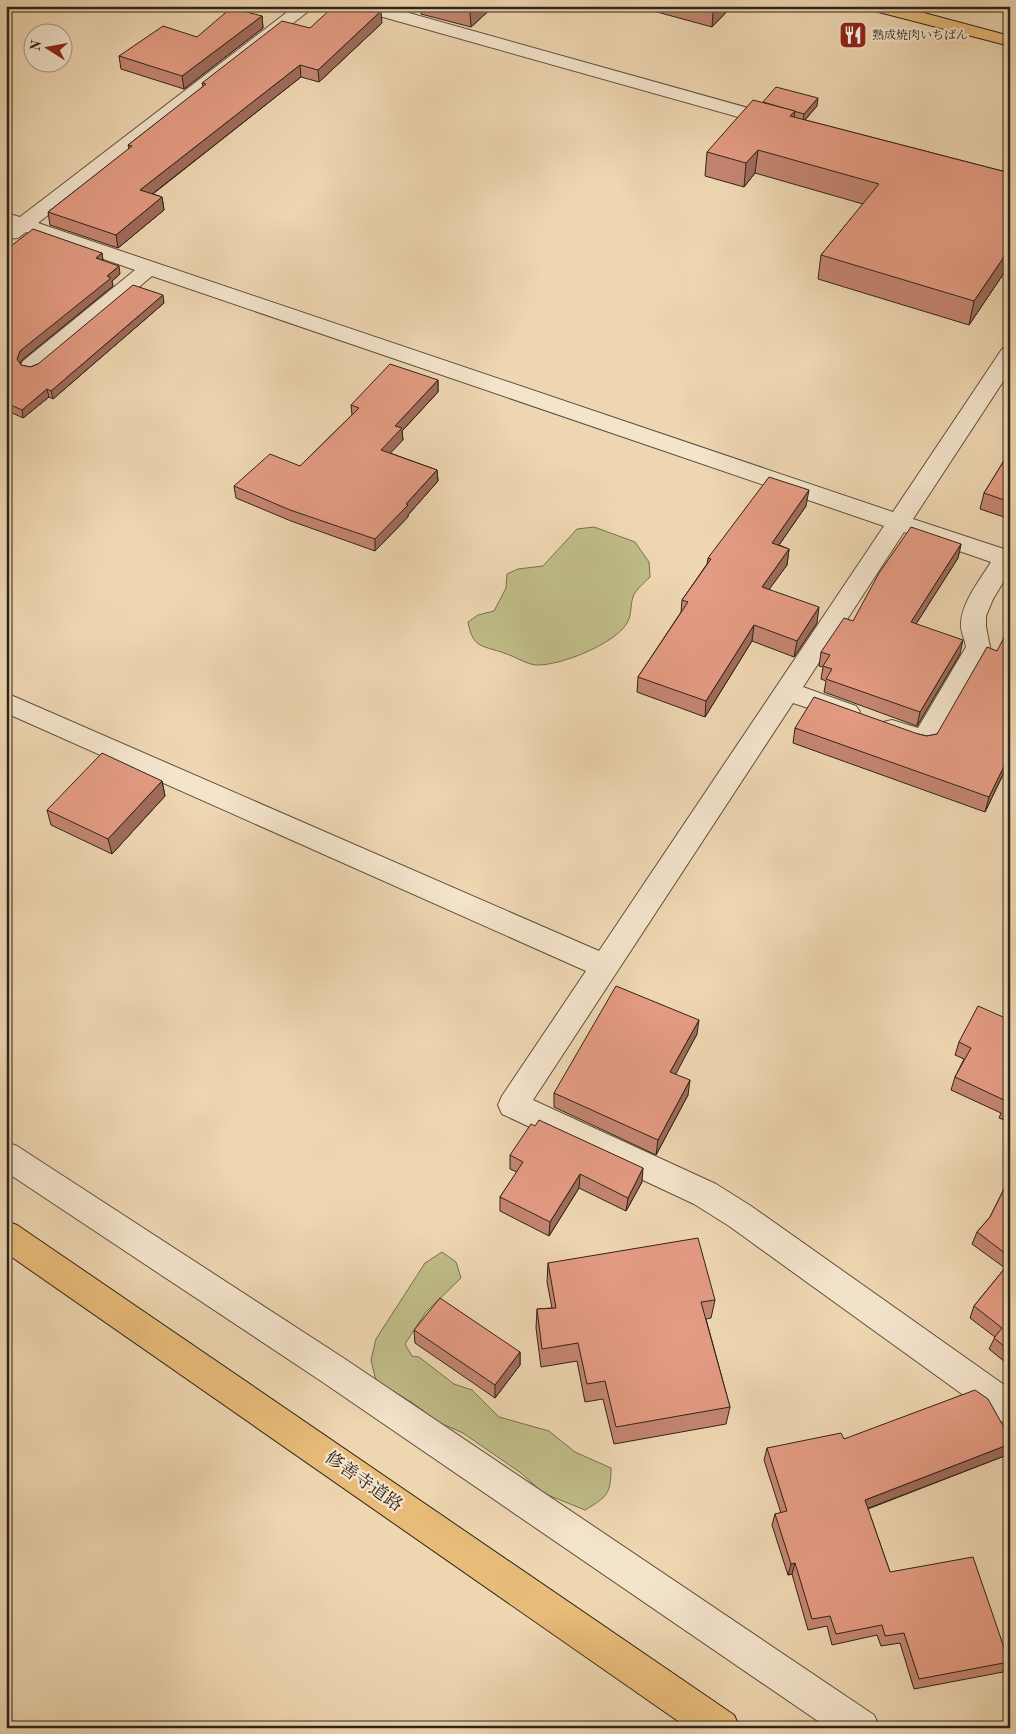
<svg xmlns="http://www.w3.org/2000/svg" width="1016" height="1734" viewBox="0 0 1016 1734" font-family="'Old Standard TT','Noto Serif JP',serif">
<rect width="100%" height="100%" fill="#eed6b1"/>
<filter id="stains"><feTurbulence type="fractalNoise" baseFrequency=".004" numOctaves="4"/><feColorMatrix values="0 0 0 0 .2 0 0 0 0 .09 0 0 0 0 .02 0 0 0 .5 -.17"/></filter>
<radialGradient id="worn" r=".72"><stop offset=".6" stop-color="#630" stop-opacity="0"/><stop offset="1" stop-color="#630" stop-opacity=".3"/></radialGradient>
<!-- green -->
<g fill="#bfbc87" stroke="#767050">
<path d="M594 527 635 542 649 562 650 577C645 582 635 590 633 597 630 606 632 615 627 623 615 644 560 666 536 665 526 664 514 656 504 653 482 645 473 649 468 622L478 615 494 611 506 588 507 574 518 569 543 566 577 529Z"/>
<path d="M442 1252 456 1262 461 1278 426 1312 405 1344 412 1356 419 1357 454 1384 472 1390 499 1417 549 1431 575 1452 611 1468C611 1494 607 1497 585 1510L543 1493 521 1473 463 1433 438 1422 413 1403 376 1381 371 1360 376 1339 425 1263Z"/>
</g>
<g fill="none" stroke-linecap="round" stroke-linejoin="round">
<defs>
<g id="minor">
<path d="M295 6H315L38 223 893 512 1002 349 1010 348V371L913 519 1010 551V571L993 599 986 616V627L990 647 933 747C917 752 899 741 883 736L879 729 883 722 892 720 918 728 966 647C965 639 960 631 961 623 962 602 980 580 991 562L904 532 803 687 856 706 860 712 856 718 847 721 793 703 533 1100 716 1184 751 1206 1010 1389V1425L998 1420 729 1226 694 1204 502 1114 498 1105 502 1096 586 971 6 713V693L599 951 884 526 152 276 39 371 31 373 23 371 20 366 23 361 135 270 26 232 18 238 6 239V228L8 226H6V213L20 217Z"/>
<path d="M355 6H384L784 118 786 122 784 126 777 128 770 126 358 10Z"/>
<path d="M6 1142 17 1146 345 1359 874 1715 880 1728H828L321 1381 6 1172Z"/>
</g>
<g id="highway">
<path d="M868 6H898L1010 36V46L871 10Z"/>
<path d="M6 1221 17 1225 734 1715 740 1728H688L6 1253Z"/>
</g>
</defs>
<!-- minor casing -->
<use href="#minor" stroke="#5e503f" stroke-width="2"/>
<!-- highway casing -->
<use href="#highway" stroke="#2e2419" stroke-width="2"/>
<!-- minor -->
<use href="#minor" fill="#f4e4cc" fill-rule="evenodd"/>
<!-- highway -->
<use href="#highway" fill="#e7bb78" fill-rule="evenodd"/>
</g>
<!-- wall -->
<g fill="#c48571" stroke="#2e2419">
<path d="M421 6H494L471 27 421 14Z"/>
<path d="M635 6H732L712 27Z"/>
<path d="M262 16 263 28 184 89 121 69 119 56 197 37Z"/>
<path d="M382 23 319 82 301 77 153 194 162 197 164 210 118 248 50 225 48 212 129 149 128 145 203 87 202 83 310 28Z"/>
<path d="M763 102 817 106 805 120 1010 173V264L969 325 818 279 821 255 863 204 755 173 744 187 705 176 707 152Z"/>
<path d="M6 250 102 253 103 261 120 274 112 281 113 286 22 360 20 364 21 365 30 367 38 364 164 303 53 399 49 397 23 418 6 410Z"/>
<path d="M438 380V392L402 431 403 440 390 453 437 470 438 481 408 515V517L375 551 291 521 236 498 234 486 300 466 352 415 351 405Z"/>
<path d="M1010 451V519L980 509 984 493Z"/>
<path d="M806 506 779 545 789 549 787 565 769 589 817 623 794 657 752 641 705 717 637 692 638 677 681 612 682 600 707 564 708 558Z"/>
<path d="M961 544 958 558 916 624 960 654 917 726 824 692 826 681 821 679 823 667 819 666 821 652 853 621Z"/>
<path d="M997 651 1010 760 985 812 793 743 795 728 918 734 927 736 937 734Z"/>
<path d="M162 781 165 796 112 854 51 825 47 810Z"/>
<path d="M1010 1020V1122L999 1118 1001 1113 951 1090 955 1077 964 1059 955 1055 959 1042Z"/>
<path d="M697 1034 675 1074 688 1095 656 1155 554 1107V1093Z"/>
<path d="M510 1155 642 1182 626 1211 579 1188 549 1236 500 1211V1197L517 1172 510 1169Z"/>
<path d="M1010 1177V1366L989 1349 995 1337 970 1318 974 1306 1005 1268 972 1244 977 1232 990 1217Z"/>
<path d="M548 1263 715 1300 711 1318 706 1319 730 1407 726 1424 614 1444 603 1399 585 1402 577 1361 541 1367 536 1328 537 1309 552 1308 547 1282Z"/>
<path d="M414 1330 520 1352V1365L495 1398 415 1343Z"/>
<path d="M1010 1438V1449L1007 1455 868 1509 890 1572 1009 1662 1003 1672 914 1689 900 1643 881 1646 877 1635 832 1645 827 1626 808 1630 792 1574 788 1575 772 1525 775 1514 781 1513 764 1460 767 1448 844 1439Z"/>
<path d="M1010 1636V1654L1005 1643Z"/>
</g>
<!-- shaded-wall -->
<g fill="#a06c5c" stroke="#2e2419">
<path d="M477 6H494L471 27 470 12Z"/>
<path d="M719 6H732L712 27 713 12Z"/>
<path d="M381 11 382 23 319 82 318 70Z"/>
<path d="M262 16 263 28 184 89 182 76Z"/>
<path d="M300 65 301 77 142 202 140 190Z"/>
<path d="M818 98 817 106 803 122 804 114Z"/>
<path d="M795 111 792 134 790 116Z"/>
<path d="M758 150 755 173 744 187 746 163Z"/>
<path d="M162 197 164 210 118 248 116 235Z"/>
<path d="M1010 248V264L969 325 974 301Z"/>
<path d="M102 253 103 261 96 258Z"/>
<path d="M119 266 120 274 112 281 113 286 22 360 18 367 17 359 20 351Z"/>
<path d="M163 295 164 303 53 399 51 391Z"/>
<path d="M438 380V392L402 431 403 440 382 462 381 450 395 426Z"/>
<path d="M47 389 49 397 23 418 22 410Z"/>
<path d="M437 470 438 481 408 515V517L375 551V539Z"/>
<path d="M809 490 806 506 770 558 772 543Z"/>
<path d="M961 544 958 558 909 635 911 622Z"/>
<path d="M789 549 787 565 760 602 762 587Z"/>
<path d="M819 607 817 623 794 657 797 641Z"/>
<path d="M754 625 752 641 705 717 706 701Z"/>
<path d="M963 640 960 654 917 726 920 712Z"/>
<path d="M1010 754V760L985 812 989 797Z"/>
<path d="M162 781 165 796 112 854 108 839Z"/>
<path d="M699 1020 697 1034 669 1087 670 1072Z"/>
<path d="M690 1080 688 1095 656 1155 658 1140Z"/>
<path d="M643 1168 642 1182 626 1211 628 1198Z"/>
<path d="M580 1174 579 1188 549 1236 550 1222Z"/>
<path d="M520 1352V1365L495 1398V1385Z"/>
<path d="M1010 1444V1449L1007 1455 861 1511 865 1500Z"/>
<path d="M795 1563 792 1574 788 1575 791 1564Z"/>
</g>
<!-- building -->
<g fill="#e49b83" stroke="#2e2419">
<path d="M334 6H362L381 11 318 70 300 65 140 190 162 197 116 235 48 212 132 146 128 145 206 84 202 83 282 21 310 28Z"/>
<path d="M448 6H477L470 12Z"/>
<path d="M690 6H719L713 12Z"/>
<path d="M231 8 262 16 182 76 119 56 163 26 197 37Z"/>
<path d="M776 87 818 98 804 114 763 102Z"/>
<path d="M753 100 795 111 790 116 1010 173V248L974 301 821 255 879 184 758 150 746 163 707 152Z"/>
<path d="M33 229 102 253 96 258 119 266 107 276 111 278 20 351 17 359 21 365 30 367 38 364 133 285 163 295 51 391 47 389 22 410 6 403V250Z"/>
<path d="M390 364 438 380 395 426 402 428 381 450 437 470 406 504 408 505 375 539 290 510 234 486 270 454 300 466 359 408 351 405Z"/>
<path d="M1010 451V502L984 493Z"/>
<path d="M769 477 809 490 772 543 789 549 762 587 819 607 797 641 754 625 706 701 638 677 688 602 682 600 711 559 708 558Z"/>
<path d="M911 527 961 544 911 622 963 640 920 712 826 679 832 669 823 666 830 655 821 652 844 618 853 621 879 573Z"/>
<path d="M1010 626V754L989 797 795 728 814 697 918 734 927 736 937 734 987 647 997 651Z"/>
<path d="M102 753 162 781 108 839 47 810Z"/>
<path d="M616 986 699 1020 670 1072 690 1080 658 1140 554 1093Z"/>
<path d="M978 1006 1010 1020V1108L1004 1105 1006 1101 955 1077 971 1048 959 1042Z"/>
<path d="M539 1120 643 1168 628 1198 580 1174 550 1222 500 1197 523 1162 510 1155 531 1124 535 1126Z"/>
<path d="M1010 1177V1257L977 1232 990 1217Z"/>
<path d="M698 1238 715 1300 701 1302 730 1407 616 1427 605 1381 587 1384 578 1343 542 1349 537 1309 556 1308 548 1263Z"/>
<path d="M1010 1262V1351L994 1338 1002 1328 974 1306Z"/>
<path d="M440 1298 520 1352 495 1385 414 1330Z"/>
<path d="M975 1390 988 1399 1010 1438V1444L865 1500 890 1572 973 1557 1009 1662 919 1679 904 1633 885 1636 882 1625 836 1634 830 1616 812 1619 795 1563 791 1564 775 1514 787 1511 767 1448 841 1433 844 1439Z"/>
</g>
<!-- icons -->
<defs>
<symbol id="restaurant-square" viewBox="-11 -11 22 22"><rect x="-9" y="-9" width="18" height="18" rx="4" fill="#8f2418" stroke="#f4e4cc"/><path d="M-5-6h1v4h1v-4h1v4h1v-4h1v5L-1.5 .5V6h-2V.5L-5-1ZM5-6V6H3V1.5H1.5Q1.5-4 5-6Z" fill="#fff"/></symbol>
</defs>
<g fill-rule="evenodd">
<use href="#restaurant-square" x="837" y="19" width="32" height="32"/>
</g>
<g text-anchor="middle" stroke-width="4.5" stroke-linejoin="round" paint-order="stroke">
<!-- far-poi labels -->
<g font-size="12" fill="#2e2419" stroke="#f4e4cc" text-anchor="start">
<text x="872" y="39">熟成焼肉いちばん</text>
</g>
<!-- near-street labels -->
<g font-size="18" fill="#2e2419" stroke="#f4e4cc">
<text transform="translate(364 1481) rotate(35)" y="6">修善寺道路</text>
</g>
</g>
<!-- margin -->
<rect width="1016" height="1734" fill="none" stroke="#eed6b1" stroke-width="25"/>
<rect x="8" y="8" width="1001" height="1719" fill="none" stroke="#2e2419" stroke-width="2.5"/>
<rect x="12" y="12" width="991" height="1709" fill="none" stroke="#2e2419"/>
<!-- north arrow -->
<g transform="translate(48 48) rotate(281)"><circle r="24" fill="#f4e4cc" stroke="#a59784"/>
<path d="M0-4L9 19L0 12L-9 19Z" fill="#8f2418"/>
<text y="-8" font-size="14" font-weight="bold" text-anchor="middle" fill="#2e2419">N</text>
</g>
<rect width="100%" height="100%" filter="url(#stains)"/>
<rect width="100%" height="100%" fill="url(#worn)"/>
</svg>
